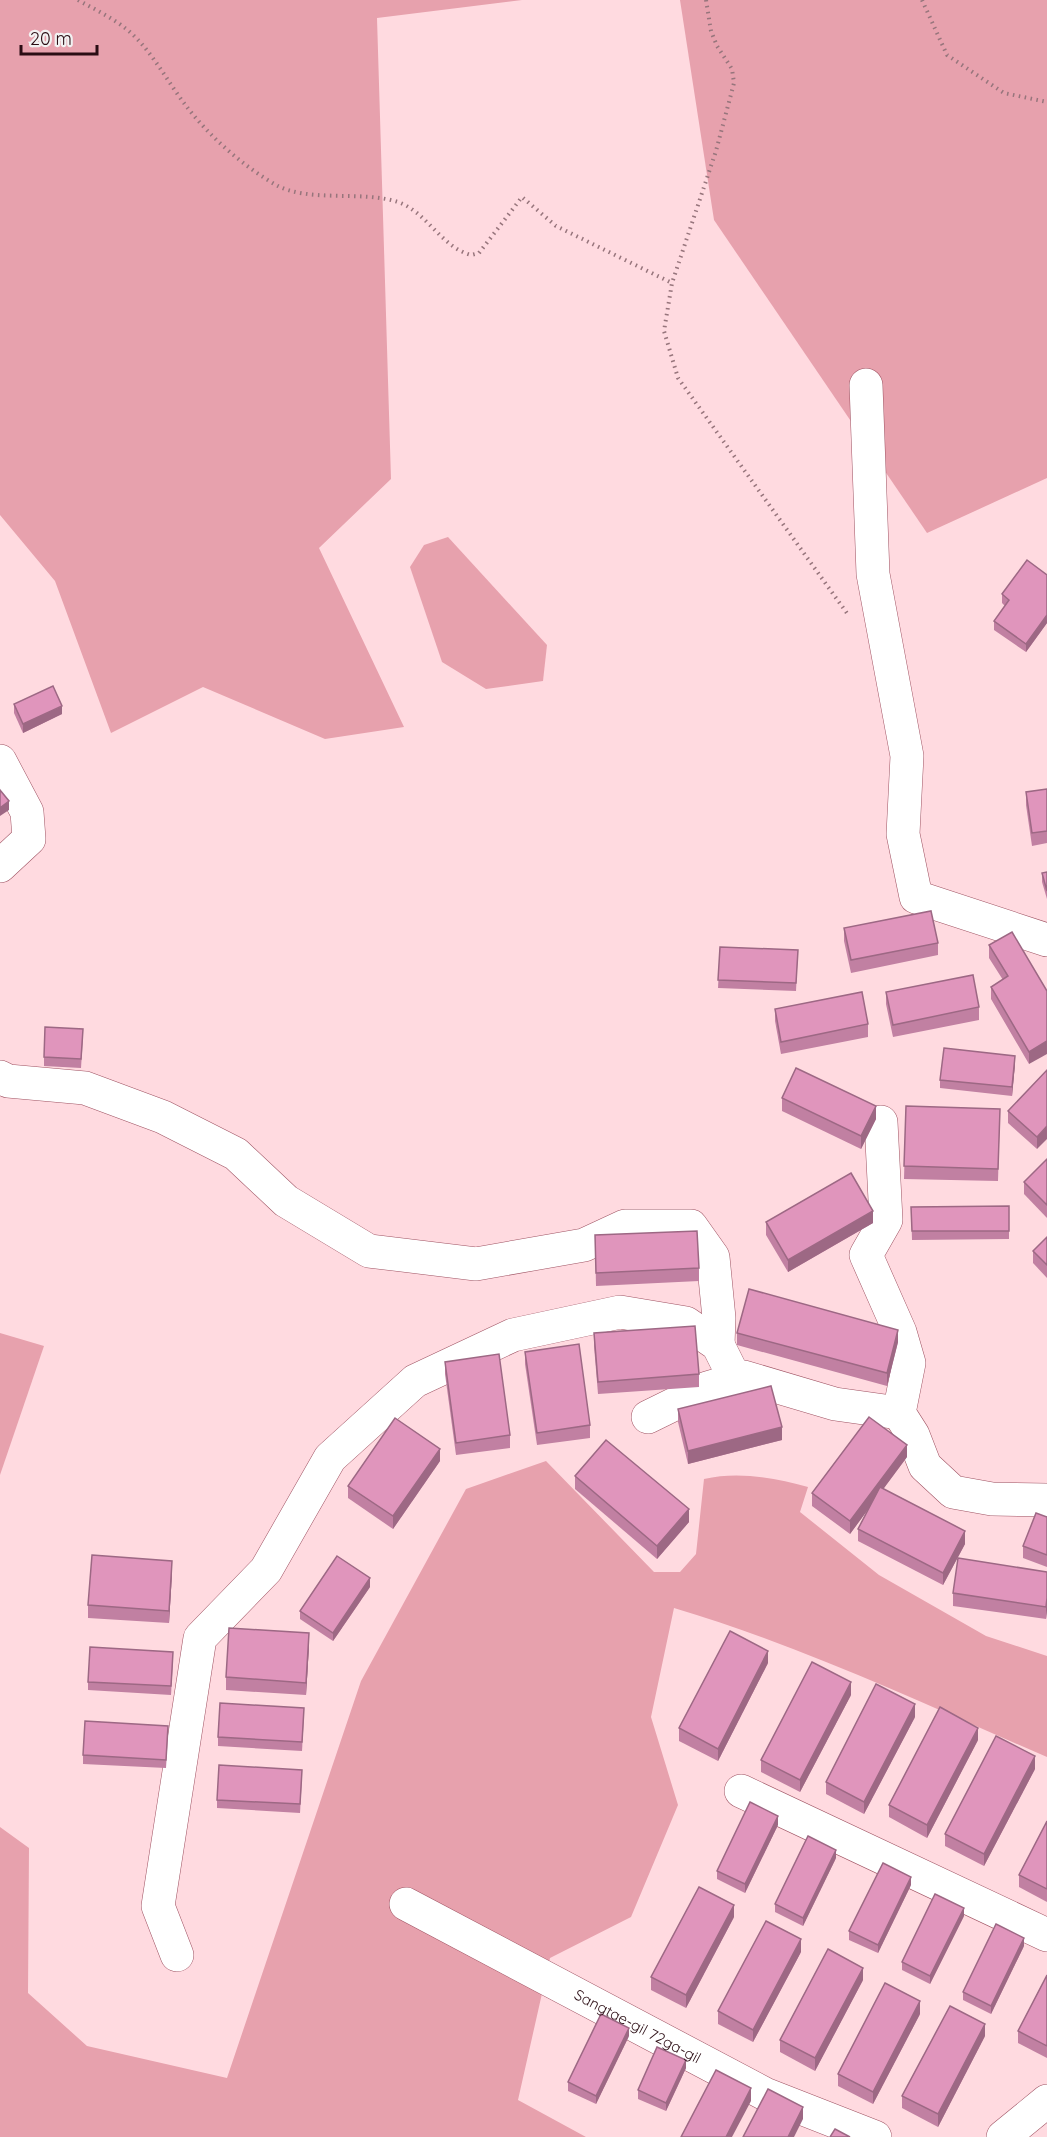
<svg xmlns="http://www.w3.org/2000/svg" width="1047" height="2137" viewBox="0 0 1047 2137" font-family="Quicksand,sans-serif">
<rect width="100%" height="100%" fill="#ffdae0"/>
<!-- green -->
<g fill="#e7a1ad">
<path d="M0 0H522L377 18 391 479 319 548 404 727 325 739 203 687 111 733 55 581 0 515Z"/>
<path d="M680 0H1047V478L927 533 714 220Z"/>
<path d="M448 537 547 645 543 681 486 689 442 662 410 567 424 545Z"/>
<path d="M0 1333 44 1346 0 1475Z"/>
<path d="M546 1461 654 1572H680L696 1554 704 1479C739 1471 774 1478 808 1487L800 1512 879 1575 986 1636 1047 1656V1757C924 1704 802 1646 674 1608L651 1717 678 1805 631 1917 550 1958 518 2100 586 2137H0V1827L29 1848 28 1993 87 2046 227 2078 361 1681 466 1489Z"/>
</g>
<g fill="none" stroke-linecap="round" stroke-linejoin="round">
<defs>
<g id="minor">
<path d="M866 385 873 574 907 756 903 834 916 897 1047 940"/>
<path d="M0 761 27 812 29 839 0 866"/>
<path d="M0 1077 8 1081 85 1088 163 1117 236 1154 286 1201 369 1251 476 1264 584 1245 625 1226H691L713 1257 719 1318 718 1345"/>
<path d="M881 1122 886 1220 866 1255 900 1332 909 1363 899 1413 913 1435 925 1466 953 1492 992 1499 1047 1500"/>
<path d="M648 1417 707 1388 744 1377 835 1404 899 1413"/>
<path d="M741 1791 1047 1935"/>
<path id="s1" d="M406 1904 765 2094 875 2137"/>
<path d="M177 1955 158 1906 200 1638 266 1570 330 1458 415 1381 513 1335 620 1312 686 1323 718 1345 735 1379"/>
<path d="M1003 2137 1047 2101"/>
</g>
</defs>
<!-- minor casing -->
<use href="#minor" stroke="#9f5363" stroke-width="34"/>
<!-- path -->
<g stroke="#97757c" stroke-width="4" stroke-dasharray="1.5 4.5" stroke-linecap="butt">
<path d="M78 0C94 9 111 17 125 28 151 48 167 82 187 107 210 137 243 166 276 185 309 203 361 190 398 202 427 212 441 247 471 255L479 253 522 197 556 226 672 283"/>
<path d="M706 0 711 31 717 46 732 69 734 83 716 151 672 283 664 331 678 378 849 616"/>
<path d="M922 0 947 55 1004 93 1047 102"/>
</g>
<!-- minor -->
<use href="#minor" stroke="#fff" stroke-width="33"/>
</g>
<!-- wall -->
<g fill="#c180a2">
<path d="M1047 575V623L1026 652 994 630V621L1005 606 1002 603V594Z"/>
<path d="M14 704 62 714 23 733 14 713Z"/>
<path d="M1047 789V843L1032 846 1026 805V792Z"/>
<path d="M1047 872V899L1042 882V873Z"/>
<path d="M844 928 938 943V955L851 973 844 941Z"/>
<path d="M989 945 1047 991 1029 1064 991 999V987L1003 980 989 958Z"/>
<path d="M720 947 798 950 796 991 718 988Z"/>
<path d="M886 992 979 1007V1020L893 1037 886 1004Z"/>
<path d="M775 1009 868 1024V1037L781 1054 775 1021Z"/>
<path d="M83 1038 81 1068 44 1066V1057Z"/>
<path d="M1015 1064 1012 1096 940 1088V1080Z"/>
<path d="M1047 1070 1037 1149 1008 1123V1111Z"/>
<path d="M782 1098 876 1119 861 1149 782 1111Z"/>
<path d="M906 1106 1000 1109 998 1181 904 1179Z"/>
<path d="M1047 1159V1218L1024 1194V1182Z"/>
<path d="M1009 1206V1239L912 1240 911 1207Z"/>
<path d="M766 1222 873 1223 788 1272 766 1235Z"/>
<path d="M595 1235 699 1268V1281L596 1286Z"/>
<path d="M1047 1237V1278L1033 1263V1251Z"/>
<path d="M594 1333 699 1374V1387L598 1394 594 1346Z"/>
<path d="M737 1333 898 1342 887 1386 737 1345Z"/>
<path d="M525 1352 590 1425V1438L537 1445 525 1364Z"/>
<path d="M445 1362 510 1435V1448L456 1455 445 1374Z"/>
<path d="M678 1409 782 1440 688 1464 678 1422Z"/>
<path d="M907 1457 883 1489 965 1544 943 1585 858 1541V1529L868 1509 850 1534 812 1506V1493Z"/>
<path d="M440 1461 393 1529 348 1498V1486Z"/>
<path d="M575 1476 689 1522 657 1559 575 1489Z"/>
<path d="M1047 1517V1567L1023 1558V1546Z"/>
<path d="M1047 1572V1610L1046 1619 953 1606V1593Z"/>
<path d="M172 1573 169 1623 88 1618V1605Z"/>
<path d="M370 1587 333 1641 300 1619V1611Z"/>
<path d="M309 1646 306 1695 226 1690V1677Z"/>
<path d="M173 1660 171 1695 88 1690V1682Z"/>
<path d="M768 1663 718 1761 679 1741V1728Z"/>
<path d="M851 1695 800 1792 761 1772V1760Z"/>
<path d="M304 1716 302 1751 218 1746V1737Z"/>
<path d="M915 1717 864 1814 826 1794V1782Z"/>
<path d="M168 1734 166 1768 83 1764V1755Z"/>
<path d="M978 1740 927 1838 889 1817V1805Z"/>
<path d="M1035 1769 984 1866 945 1846V1834Z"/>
<path d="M302 1778 300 1813 217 1808V1800Z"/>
<path d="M1047 1821V1902L1019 1887V1875Z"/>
<path d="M778 1825 745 1893 717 1879V1871Z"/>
<path d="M836 1858 803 1926 775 1912V1904Z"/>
<path d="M911 1885 878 1953 849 1940V1931Z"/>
<path d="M964 1916 930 1984 902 1970V1962Z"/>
<path d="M734 1917 686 2008 651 1990V1977Z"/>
<path d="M1024 1946 991 2014 963 2000V1992Z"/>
<path d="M801 1952 753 2042 718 2024V2011Z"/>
<path d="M1047 1975V2058L1018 2043V2031Z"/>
<path d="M863 1980 815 2071 780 2052V2040Z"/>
<path d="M920 2014 873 2104 838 2086V2074Z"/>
<path d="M629 2036 596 2104 568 2091V2082Z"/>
<path d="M985 2036 938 2127 902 2108V2096Z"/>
<path d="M686 2068 666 2111 638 2099V2090Z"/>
</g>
<!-- shaded-wall -->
<g fill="#9d6884">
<path d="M1047 615V623L1026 652V644Z"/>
<path d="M62 706V714L23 733V724Z"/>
<path d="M9 801V810L0 816V808Z"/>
<path d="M1047 1041V1054L1029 1064V1052Z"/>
<path d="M1015 1056V1064L1012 1096V1087Z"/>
<path d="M876 1106V1119L861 1149V1136Z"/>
<path d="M1047 1126V1139L1037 1149V1137Z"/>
<path d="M873 1211V1223L788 1272V1260Z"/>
<path d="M898 1330V1342L887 1386V1373Z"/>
<path d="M782 1427V1440L688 1464V1451Z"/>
<path d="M907 1445V1457L850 1534V1521Z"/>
<path d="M440 1449V1461L393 1529V1516Z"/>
<path d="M689 1509V1522L657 1559V1546Z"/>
<path d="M965 1531V1544L943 1585V1573Z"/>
<path d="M172 1561V1573L169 1623V1611Z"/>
<path d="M370 1578V1587L333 1641V1633Z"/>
<path d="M1047 1598V1610L1046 1619V1607Z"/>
<path d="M309 1633V1646L306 1695V1683Z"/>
<path d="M768 1651V1663L718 1761V1749Z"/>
<path d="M851 1682V1695L800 1792V1780Z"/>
<path d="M915 1704V1717L864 1814V1802Z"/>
<path d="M978 1728V1740L927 1838V1825Z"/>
<path d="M1035 1756V1769L984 1866V1854Z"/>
<path d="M778 1816V1825L745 1893V1884Z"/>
<path d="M836 1850V1858L803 1926V1918Z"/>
<path d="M911 1877V1885L878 1953V1945Z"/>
<path d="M734 1905V1917L686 2008V1995Z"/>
<path d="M964 1908V1916L930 1984V1976Z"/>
<path d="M1024 1938V1946L991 2014V2006Z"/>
<path d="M801 1939V1952L753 2042V2030Z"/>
<path d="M863 1968V1980L815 2071V2058Z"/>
<path d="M920 2001V2014L873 2104V2092Z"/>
<path d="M985 2024V2036L938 2127V2114Z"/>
<path d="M629 2028V2036L596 2104V2096Z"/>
<path d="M686 2060V2068L666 2111V2103Z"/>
<path d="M751 2088V2101L732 2137H726Z"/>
<path d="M803 2107V2119L794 2137H788Z"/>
</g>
<!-- building -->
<g fill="#e095bc" stroke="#9d6884" stroke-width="1.5">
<path d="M1027 560 1047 575V615L1026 644 994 621 1009 600 1002 594Z"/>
<path d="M53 686 62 706 23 724 14 704Z"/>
<path d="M1047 789V831L1032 833 1026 792Z"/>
<path d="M0 790 9 801 0 808Z"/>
<path d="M1047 872V891L1042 873Z"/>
<path d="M931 911 938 943 851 960 844 928Z"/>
<path d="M1012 932 1047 991V1041L1029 1052 991 987 1008 976 989 945Z"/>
<path d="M720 947 798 950 796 983 718 980Z"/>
<path d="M973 975 979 1007 893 1025 886 992Z"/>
<path d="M862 992 868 1024 781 1042 775 1009Z"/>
<path d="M45 1027 83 1029 81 1059 44 1057Z"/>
<path d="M944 1048 1015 1056 1012 1087 940 1080Z"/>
<path d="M796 1068 876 1106 861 1136 782 1098Z"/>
<path d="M1047 1070V1126L1037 1137 1008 1111Z"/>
<path d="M906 1106 1000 1109 998 1169 904 1166Z"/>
<path d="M1047 1159V1205L1024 1182Z"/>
<path d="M851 1173 873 1211 788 1260 766 1222Z"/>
<path d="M1009 1206V1231H912L911 1207Z"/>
<path d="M697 1231 699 1268 596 1273 595 1235Z"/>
<path d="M1047 1237V1265L1033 1251Z"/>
<path d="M749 1289 898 1330 887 1373 737 1333Z"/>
<path d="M695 1326 699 1374 598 1382 594 1333Z"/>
<path d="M579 1344 590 1425 537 1433 525 1352Z"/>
<path d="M499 1354 510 1435 456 1443 445 1362Z"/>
<path d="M771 1386 782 1427 688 1451 678 1409Z"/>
<path d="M869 1417 907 1445 850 1521 812 1493Z"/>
<path d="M395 1418 440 1449 393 1516 348 1486Z"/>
<path d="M606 1440 689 1509 657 1546 575 1476Z"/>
<path d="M880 1487 965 1531 943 1573 858 1529Z"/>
<path d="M1036 1513 1047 1517V1555L1023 1546Z"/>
<path d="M92 1555 172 1561 169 1611 88 1605Z"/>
<path d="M337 1556 370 1578 333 1633 300 1611Z"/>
<path d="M958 1558 1047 1572V1598L1046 1607 953 1593Z"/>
<path d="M229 1628 309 1633 306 1683 226 1677Z"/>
<path d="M730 1631 768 1651 718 1749 679 1728Z"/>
<path d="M90 1647 173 1652 171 1686 88 1682Z"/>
<path d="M812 1662 851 1682 800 1780 761 1760Z"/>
<path d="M876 1684 915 1704 864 1802 826 1782Z"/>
<path d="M220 1703 304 1708 302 1742 218 1737Z"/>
<path d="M940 1707 978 1728 927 1825 889 1805Z"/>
<path d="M85 1721 168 1726 166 1760 83 1755Z"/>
<path d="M996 1736 1035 1756 984 1854 945 1834Z"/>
<path d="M219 1765 302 1770 300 1804 217 1800Z"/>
<path d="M750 1802 778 1816 745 1884 717 1871Z"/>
<path d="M1047 1821V1889L1019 1875Z"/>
<path d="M808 1836 836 1850 803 1918 775 1904Z"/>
<path d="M883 1863 911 1877 878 1945 849 1931Z"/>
<path d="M699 1887 734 1905 686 1995 651 1977Z"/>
<path d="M935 1894 964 1908 930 1976 902 1962Z"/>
<path d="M766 1921 801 1939 753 2030 718 2011Z"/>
<path d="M996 1924 1024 1938 991 2006 963 1992Z"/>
<path d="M828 1949 863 1968 815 2058 780 2040Z"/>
<path d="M1047 1975V2046L1018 2031Z"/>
<path d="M885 1983 920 2001 873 2092 838 2074Z"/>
<path d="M950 2006 985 2024 938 2114 902 2096Z"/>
<path d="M601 2014 629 2028 596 2096 568 2082Z"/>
<path d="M657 2047 686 2060 666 2103 638 2090Z"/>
<path d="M716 2070 751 2088 726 2137H681Z"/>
<path d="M768 2089 803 2107 788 2137H743Z"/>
<path d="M835 2129 850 2137H830Z"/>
</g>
<g text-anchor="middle" stroke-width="6" stroke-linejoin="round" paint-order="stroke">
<!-- street labels -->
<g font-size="15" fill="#2b0d14" stroke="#f2f2f2">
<text dy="5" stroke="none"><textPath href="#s1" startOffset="262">Sangtae-gil 72ga-gil</textPath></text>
</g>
</g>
<!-- scale -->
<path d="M21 45v9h76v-9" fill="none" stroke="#2b0d14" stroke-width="3"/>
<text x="30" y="45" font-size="18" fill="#2b0d14" stroke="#f2f2f2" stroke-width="4.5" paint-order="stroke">20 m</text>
</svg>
